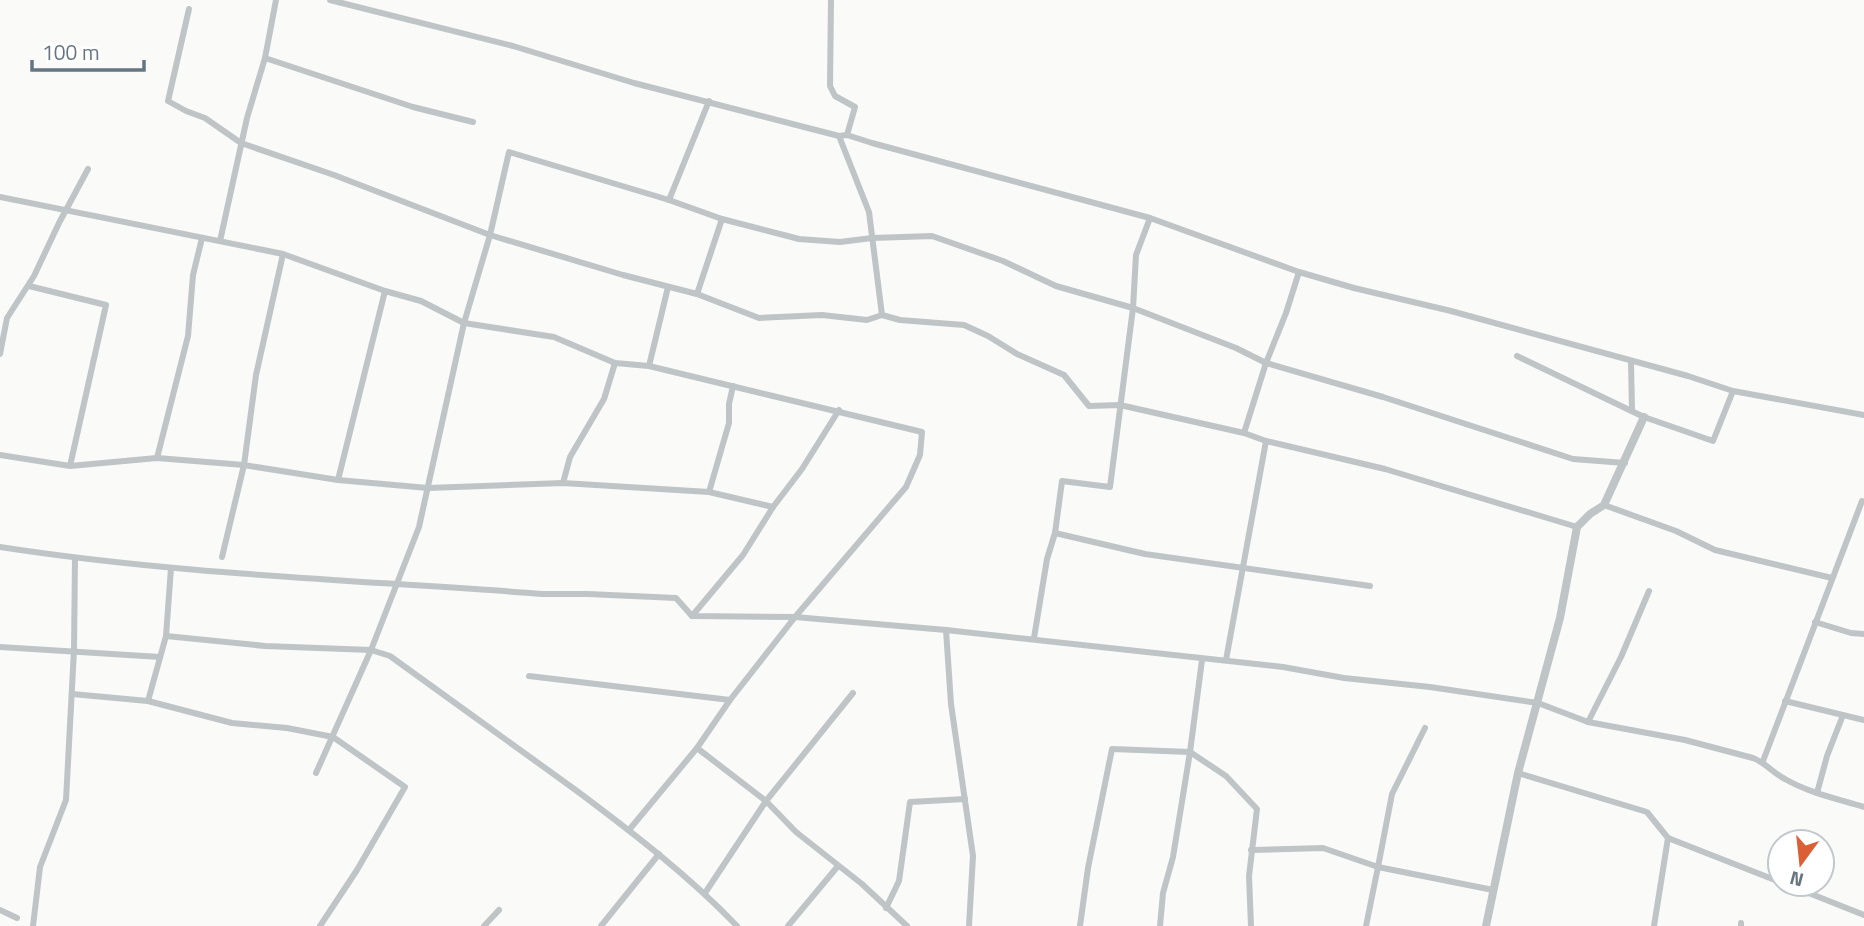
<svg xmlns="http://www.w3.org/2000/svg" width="1864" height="926" viewBox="0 0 1864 926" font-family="'Titillium Web',sans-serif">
<rect width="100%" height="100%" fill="#fafaf8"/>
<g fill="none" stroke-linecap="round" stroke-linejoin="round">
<!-- minor -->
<g stroke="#bfc4c7" stroke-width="6">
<path d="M330 0 513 46 634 83 839 136 847 135 872 143 1150 218 1299 272 1354 288 1451 311 1688 376 1733 391 1864 415"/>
<path d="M831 0 830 86 835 96 855 107 847 135"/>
<path d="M189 9 168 101 186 111 205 118 241 143 334 175 490 235 623 275 697 294 759 318 822 315 867 320 882 315 900 320 964 325 988 336 1017 354 1064 375 1089 406 1120 405 1244 433 1266 441 1385 469 1577 527"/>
<path d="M265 58 413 107 473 122"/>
<path d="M839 136 869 212 882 315"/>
<path d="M0 197 283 254 385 291 421 301 464 323 554 337 615 363 649 366 922 432 920 455 906 487 795 617 730 700 697 748 629 830"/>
<path d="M669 200 709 101"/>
<path d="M220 241 247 118 265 58 276 0"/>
<path d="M29 286 106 305 70 466"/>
<path d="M697 294 722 219"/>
<path d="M0 354 7 318 34 276 59 223 88 169"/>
<path d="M1517 356 1644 417 1713 441 1733 391"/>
<path d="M1631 362 1632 411"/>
<path d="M649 366 668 287"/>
<path d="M1244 433 1266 363 1286 313 1299 272"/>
<path d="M0 455 70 466 157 458 244 465 338 480 428 488 563 483 709 492 773 507"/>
<path d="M157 458 188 336 193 275 202 238"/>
<path d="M338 480 385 291"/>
<path d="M563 483 570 457 604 399 615 363"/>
<path d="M709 492 729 423V404L733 386"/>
<path d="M1604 505 1676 531 1715 550 1832 578"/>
<path d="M1055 533 1145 554 1370 586"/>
<path d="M0 547C180 575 362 580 543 594H588L676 598 692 616 795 617 946 630 1283 667 1344 678 1430 687 1538 703 1588 722 1685 740 1753 758C1766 763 1773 773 1785 779 1809 793 1838 799 1864 807"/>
<path d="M222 557 244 465 256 375 283 254"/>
<path d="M692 616 743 555 773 507 802 469 839 410"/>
<path d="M1815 622 1851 633 1864 634"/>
<path d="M946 630 951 704 973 856 969 926"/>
<path d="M166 636 265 646 371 650 390 656C452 701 515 746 577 791 633 833 688 875 737 926"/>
<path d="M1034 638 1047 559 1055 533 1062 481 1110 487 1133 308 1136 255 1150 218"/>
<path d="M0 647 160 657"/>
<path d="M1226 660 1266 441"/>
<path d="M529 676 730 700"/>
<path d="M72 694 148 701 232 723 287 728 333 737 405 787 357 870 320 926"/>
<path d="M148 701 166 636 171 568"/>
<path d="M1785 701 1864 720"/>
<path d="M1588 722 1621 657 1649 591"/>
<path d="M697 748 766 801 796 832 862 884 907 926"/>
<path d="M1763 761 1862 501"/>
<path d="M316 773 371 650 419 527 464 323 490 235 509 152 669 200 722 219 799 239 840 242 872 238 932 236 1003 261 1056 286 1133 308 1236 348 1266 363 1383 397 1573 459 1625 463"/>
<path d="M1518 773 1647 812 1668 838 1780 882"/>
<path d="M1817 793 1827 756 1843 715"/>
<path d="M1251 850 1323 848 1378 867 1392 794 1425 728"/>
<path d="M1786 884 1864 915"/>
<path d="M705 893 766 801 853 693"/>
<path d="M886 908 899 881 910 802 965 799"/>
<path d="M0 910 17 918"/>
<path d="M33 926 40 867 66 800 74 650 75 559"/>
<path d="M484 926 499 910"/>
<path d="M601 926 659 854"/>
<path d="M788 926 838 866"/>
<path d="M1080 926 1088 868 1112 749 1190 752 1226 776 1257 809 1249 876 1251 926"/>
<path d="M1160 926 1163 893 1173 857 1190 752 1202 660"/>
<path d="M1366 926 1378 867 1493 890"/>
<path d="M1654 926 1668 838"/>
<path d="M1741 926V923"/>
</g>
<!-- tertiary -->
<path stroke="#bfc4c7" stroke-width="8" d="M1486 926 1518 773 1560 618 1577 527 1590 514 1604 505 1644 417"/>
</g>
<!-- north arrow -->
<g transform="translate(1801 863) rotate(195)"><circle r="33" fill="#ffffff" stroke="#c2c8cd" stroke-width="2"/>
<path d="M0-5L12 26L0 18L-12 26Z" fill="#dc5e35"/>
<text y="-10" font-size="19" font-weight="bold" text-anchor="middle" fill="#667581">N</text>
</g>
<!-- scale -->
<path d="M32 60v10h112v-10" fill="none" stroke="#667581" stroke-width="3.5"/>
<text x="42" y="60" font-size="21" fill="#667581" stroke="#ffffff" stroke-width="5" paint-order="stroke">100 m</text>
</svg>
